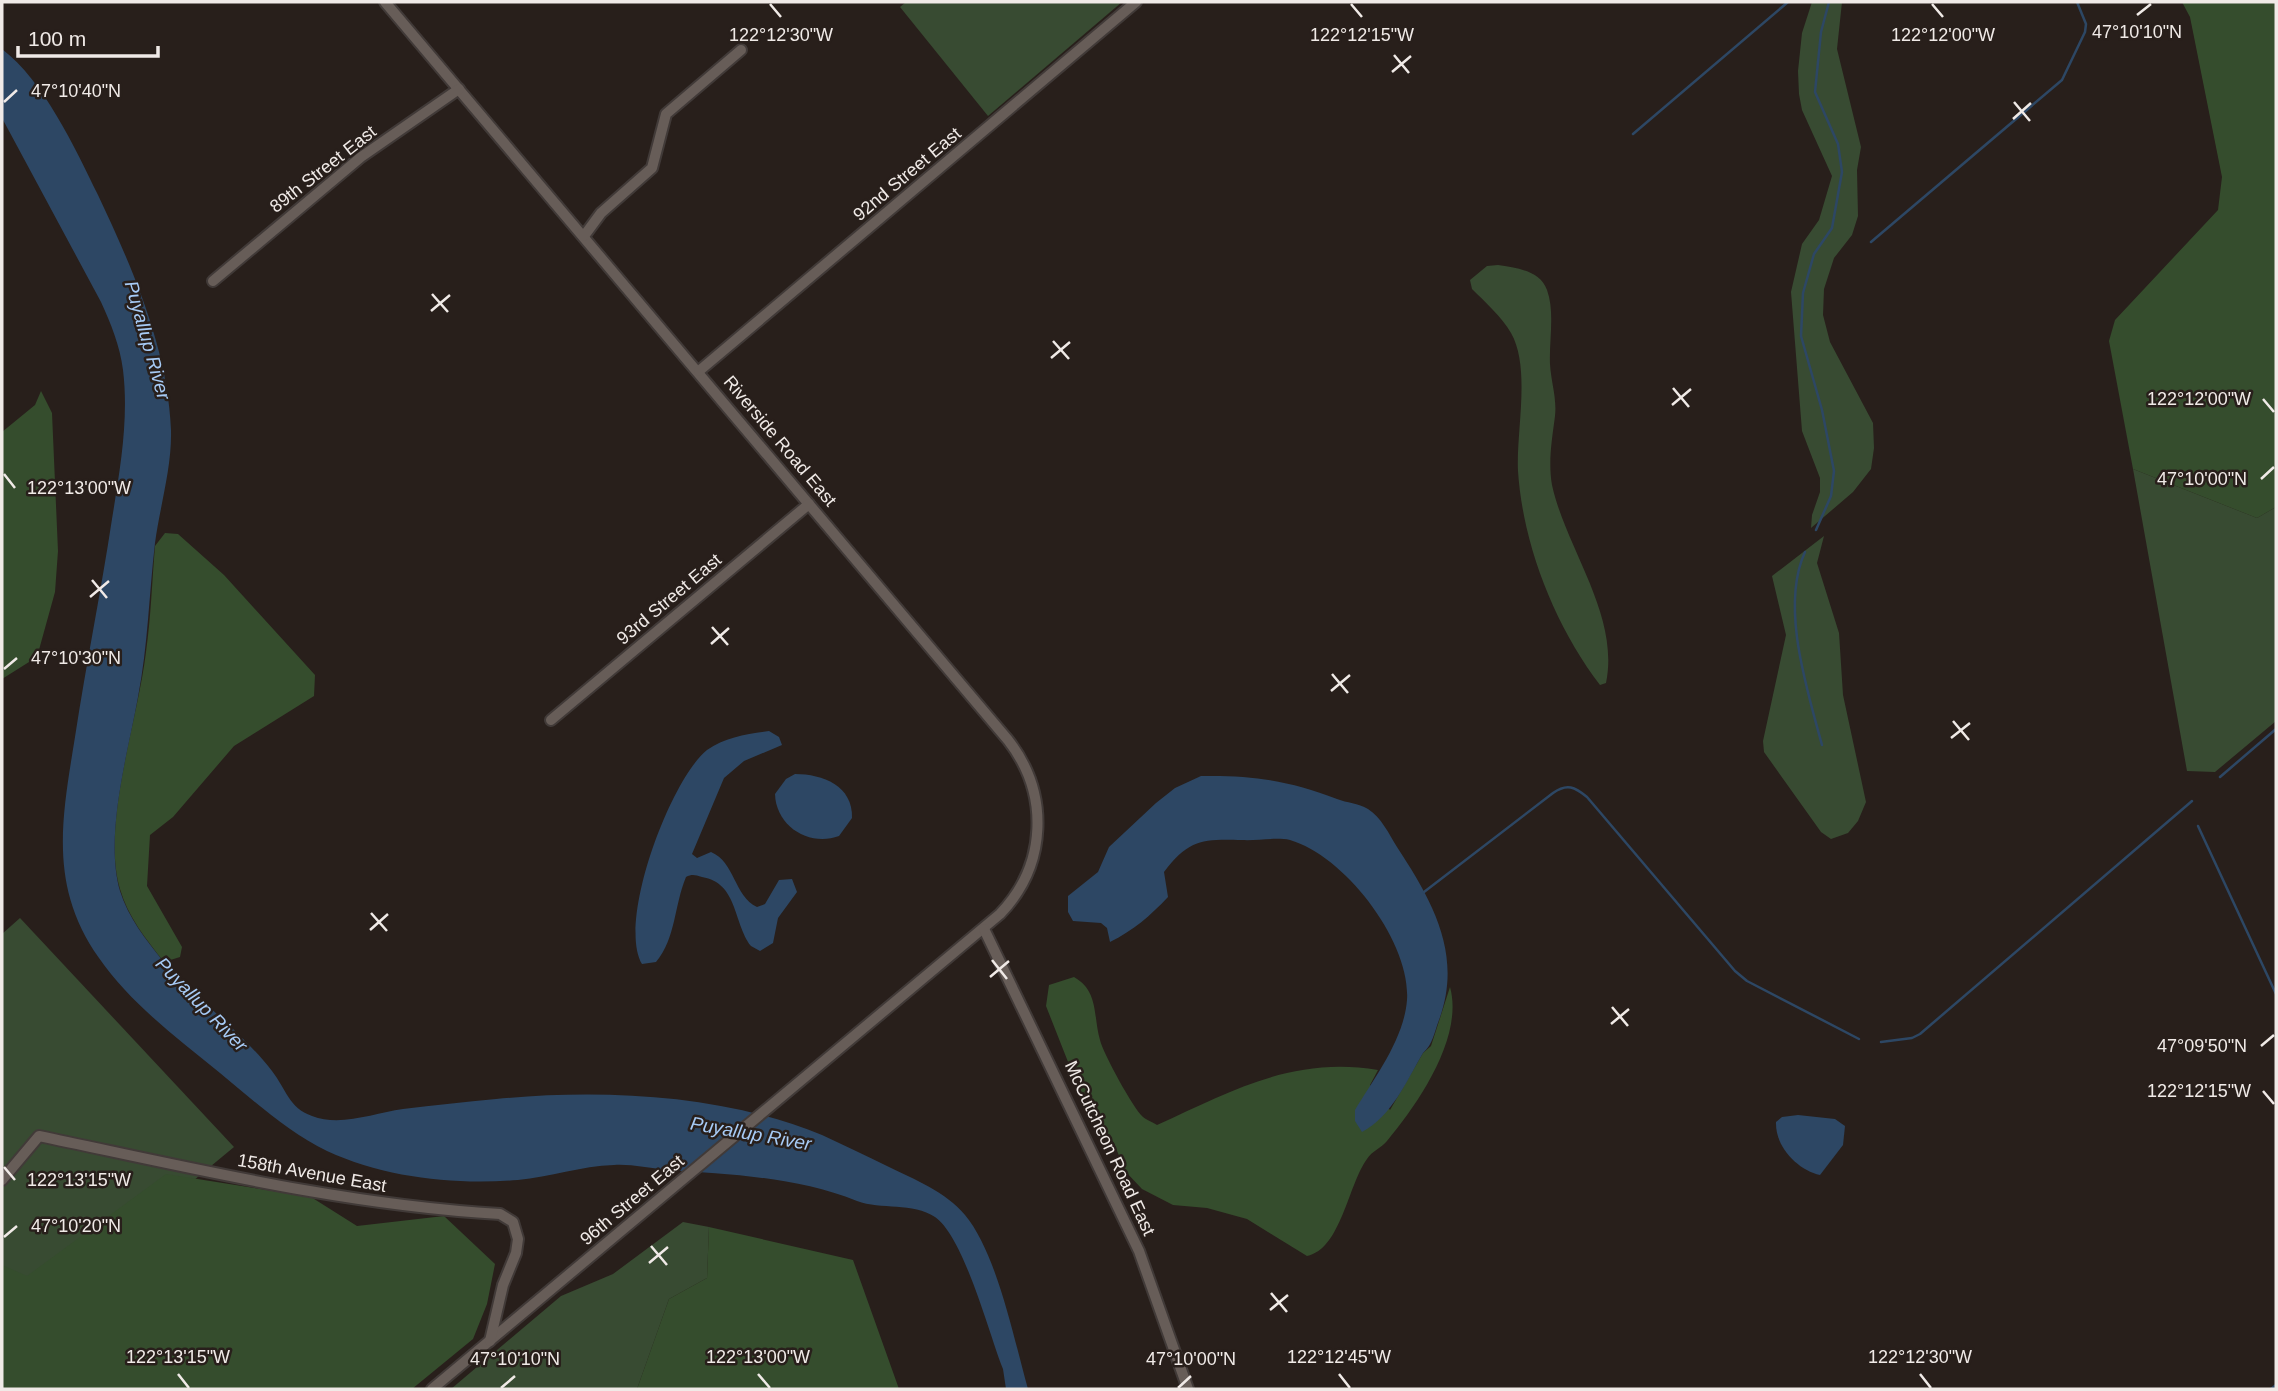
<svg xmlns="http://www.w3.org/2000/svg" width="2278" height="1391" viewBox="0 0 2278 1391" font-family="Helvetica,sans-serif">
<rect width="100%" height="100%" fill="#281f1b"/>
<!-- green -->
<g fill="#384b32">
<path d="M906 2H1122L988 116 900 7Z"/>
<path d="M1812 2H1842L1837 49 1861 147 1857 170 1858 216 1852 235 1834 258 1824 289 1823 315 1830 342 1873 423 1874 448 1871 469 1853 492 1811 528 1812 515 1820 492V478L1802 431 1791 292 1802 244 1819 220 1832 176 1802 110 1799 94 1798 71 1802 33Z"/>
<path d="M1498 265C1516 268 1540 270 1547 290 1555 312 1549 340 1550 364 1551 382 1557 398 1555 416 1552 440 1548 461 1552 485 1566 549 1620 615 1606 683L1600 685C1555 626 1523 546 1518 471 1516 431 1531 368 1511 333 1502 317 1485 302 1472 289L1470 280 1487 266Z"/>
<path d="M2133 469 2257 518 2276 507V721L2215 772 2187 771Z"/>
<path d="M1824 536 1817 563 1839 633 1843 695 1866 802 1858 821 1848 833 1831 839 1821 832 1764 752 1763 741 1786 635 1772 576Z"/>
<path d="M20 918 234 1147 2 1339V934Z"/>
<path d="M683 1222 709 1227 707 1278 669 1299 637 1389H451L561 1296 613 1274Z"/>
</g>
<!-- forest -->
<g fill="#354d2d">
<path d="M2182 2H2276V507L2257 518 2133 469 2109 341 2115 320 2218 210 2222 177 2190 17Z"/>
<path d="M41 391 52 413 58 551 55 592 37 657 2 679V432L35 405Z"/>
<path d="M165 533 178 534 224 575 315 675 314 696 234 746 173 817 150 835 147 886 182 947 180 957 164 962C146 939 128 917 120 889 101 825 138 720 146 652 151 617 152 581 155 546Z"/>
<path d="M1074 977C1099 991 1093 1016 1100 1040 1103 1053 1133 1108 1143 1117 1146 1120 1153 1122 1157 1125 1232 1091 1293 1056 1378 1070L1370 1085 1390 1110 1423 1053 1431 1046 1450 987C1464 1037 1418 1104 1387 1141 1381 1148 1372 1151 1367 1159 1348 1185 1341 1249 1307 1256L1247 1219 1207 1208 1173 1205 1142 1189 1125 1171 1114 1143 1092 1114 1072 1072 1046 1006 1049 985Z"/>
<path d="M166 1174 311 1197 357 1226 444 1216 495 1264 487 1304 473 1339 412 1389H2V1265L27 1276Z"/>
<path d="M709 1227 853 1260 899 1389H637L669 1299 707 1278Z"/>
</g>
<!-- water -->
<g fill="#2d4764">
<path d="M2 49C44 81 75 148 98 195 132 267 168 349 171 430 172 467 160 506 155 543 149 594 148 646 138 697 128 753 104 835 120 891 128 917 146 940 163 961 197 1000 241 1031 272 1071 286 1089 289 1108 312 1116 341 1127 374 1113 403 1109 434 1105 465 1102 496 1099 602 1089 722 1094 822 1135 844 1145 866 1156 887 1166 914 1179 946 1192 965 1215 997 1253 1014 1340 1028 1389H1006L1003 1369C989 1334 964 1237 935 1217 913 1202 881 1210 857 1201 796 1177 731 1174 666 1170 649 1168 631 1164 614 1165 581 1166 550 1177 518 1180 454 1185 386 1178 327 1151 288 1132 254 1101 220 1073 177 1038 131 1004 99 958 48 886 62 818 75 737 86 664 101 592 112 519 120 470 129 419 123 370 120 346 111 324 101 302L2 118Z"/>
<path d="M769 731 779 737 782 745 744 761 724 778 692 854 697 858 711 852C735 862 734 896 757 907L765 904 779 880 792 879 797 892 778 918 773 943 760 951 751 946C733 922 738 883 702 877 695 875 692 874 686 877 674 906 676 938 656 962L642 964C617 922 670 780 707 750 725 737 748 734 769 731Z"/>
<path d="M795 774C823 774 853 786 852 818L839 836C810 847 776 827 775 794L786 779Z"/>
<path d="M1201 776C1253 775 1290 781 1337 799 1347 803 1358 803 1368 809 1381 817 1389 834 1397 847 1433 902 1463 955 1439 1020 1434 1033 1433 1044 1423 1053 1406 1082 1392 1116 1362 1132L1355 1121V1110C1375 1077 1404 1039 1407 1000 1411 942 1345 856 1290 840 1276 837 1256 841 1242 840 1203 839 1189 839 1164 872L1168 897C1150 916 1134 930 1110 942L1107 928 1101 923 1073 921 1068 912V896L1098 872 1109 847 1156 803 1175 788Z"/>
<path d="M1798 1115 1835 1119 1845 1126 1843 1145 1820 1175C1798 1170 1775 1147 1776 1122L1782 1117Z"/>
</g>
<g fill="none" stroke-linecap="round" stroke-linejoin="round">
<!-- stream -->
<g stroke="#2d4764" stroke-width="2.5">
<path d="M1633 134 1788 2"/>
<path d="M1871 242 2062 80 2085 32 2086 24 2077 2"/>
<path d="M1816 530 1831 496 1834 471 1822 410 1801 336 1803 293 1814 254 1832 228 1842 172 1838 144 1815 92 1821 32 1829 2"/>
<path d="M1805 552C1780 606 1807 689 1822 745"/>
<path d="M2220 777 2276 729"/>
<path d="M2198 826 2276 994"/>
<path d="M1424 892 1553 793C1567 783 1575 787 1587 797L1735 971 1747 981 1859 1039"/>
<path d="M1881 1042 1912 1038 1920 1034 2192 801"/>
<path d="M2271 1389 2276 1385"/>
</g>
<defs>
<g id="minor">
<path d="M385 2 1008 740C1050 794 1047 865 1000 914L432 1389"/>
<path d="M584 236 601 213 652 168 666 114 741 50"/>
<path d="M213 281 361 157 459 89"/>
<path d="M699 371 1136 2"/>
<path d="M551 720 809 504"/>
<path d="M984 929 1139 1251 1188 1389"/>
<path d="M2 1180 39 1136C192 1168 344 1205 500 1214L513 1222 518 1239 516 1253 503 1285 490 1341"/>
</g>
</defs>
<!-- minor casing -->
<use href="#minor" stroke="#413a38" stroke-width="14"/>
<!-- minor -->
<use href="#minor" stroke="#675d58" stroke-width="10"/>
</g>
<!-- ticks -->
<path fill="none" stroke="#f0eae7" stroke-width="2.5" d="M770 4 781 17M1351 4 1362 17M1932 4 1943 17M2137 15 2151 4M1394 55 1409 73M1392 72 1411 56M4 102 17 90M2014 102 2030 121M2013 119 2031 103M432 294 448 312M431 311 450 295M1053 341 1069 359M1051 358 1070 342M1673 388 1689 407M2263 399 2274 412M1672 405 1691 389M4 474 15 488M2261 479 2274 467M92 580 107 598M90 597 109 581M712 627 728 645M711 644 729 628M4 669 17 658M1332 674 1348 693M1331 691 1350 675M1953 721 1969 740M1951 738 1970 723M371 913 387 931M370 930 388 914M992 960 1007 979M990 977 1009 961M1612 1007 1628 1026M1611 1024 1629 1009M2261 1046 2274 1035M2263 1091 2274 1104M4 1167 15 1180M4 1237 17 1226M651 1246 667 1265M649 1263 668 1247M1271 1293 1287 1312M1270 1310 1288 1295M178 1374 189 1388M758 1374 770 1388M1339 1374 1350 1388M1920 1374 1931 1388M501 1388 515 1376M1178 1388 1191 1376"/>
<g text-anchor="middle" stroke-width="5" stroke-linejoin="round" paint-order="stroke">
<!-- street labels -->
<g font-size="18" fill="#f0eae7" stroke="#281f1b">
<text transform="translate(323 169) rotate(-38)" y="6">89th Street East</text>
<text transform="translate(907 174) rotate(-40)" y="6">92nd Street East</text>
<text transform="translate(780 441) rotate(50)" y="6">Riverside Road East</text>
<text transform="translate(669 599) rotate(-40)" y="6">93rd Street East</text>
<text transform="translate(1110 1148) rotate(65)" y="6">McCutcheon Road East</text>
<text transform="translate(312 1173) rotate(10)" y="6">158th Avenue East</text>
<text transform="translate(632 1200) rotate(-40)" y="6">96th Street East</text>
</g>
<!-- water labels -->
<g font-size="19" font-style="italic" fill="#a7cbf6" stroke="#281f1b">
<text transform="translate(148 340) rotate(74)" y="7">Puyallup River</text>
<text transform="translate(202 1004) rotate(46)" y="7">Puyallup River</text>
<text transform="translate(751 1133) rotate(10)" y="7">Puyallup River</text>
</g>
</g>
<g font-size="18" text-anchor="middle" fill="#f0eae7" stroke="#281f1b" stroke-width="5" stroke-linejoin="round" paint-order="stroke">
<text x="2137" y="38">47°10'10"N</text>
<text x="781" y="41">122°12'30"W</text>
<text x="1362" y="41">122°12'15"W</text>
<text x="1943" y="41">122°12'00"W</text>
<text x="76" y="97">47°10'40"N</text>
<text x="2199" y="405">122°12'00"W</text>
<text x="2202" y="485">47°10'00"N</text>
<text x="79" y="494">122°13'00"W</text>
<text x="76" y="664">47°10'30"N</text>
<text x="2202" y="1052">47°09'50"N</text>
<text x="2199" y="1097">122°12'15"W</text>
<text x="79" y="1186">122°13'15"W</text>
<text x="76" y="1232">47°10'20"N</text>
<text x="178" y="1363">122°13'15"W</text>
<text x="758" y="1363">122°13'00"W</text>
<text x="1339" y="1363">122°12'45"W</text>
<text x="1920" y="1363">122°12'30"W</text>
<text x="515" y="1365">47°10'10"N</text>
<text x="1191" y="1365">47°10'00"N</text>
</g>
<!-- border -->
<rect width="2278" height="1391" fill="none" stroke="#f0eae7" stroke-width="7"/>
<!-- scale -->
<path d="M18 46v10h140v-10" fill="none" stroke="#f0eae7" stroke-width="3.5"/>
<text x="28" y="46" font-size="21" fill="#f0eae7" stroke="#281f1b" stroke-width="5" paint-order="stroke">100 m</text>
</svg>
